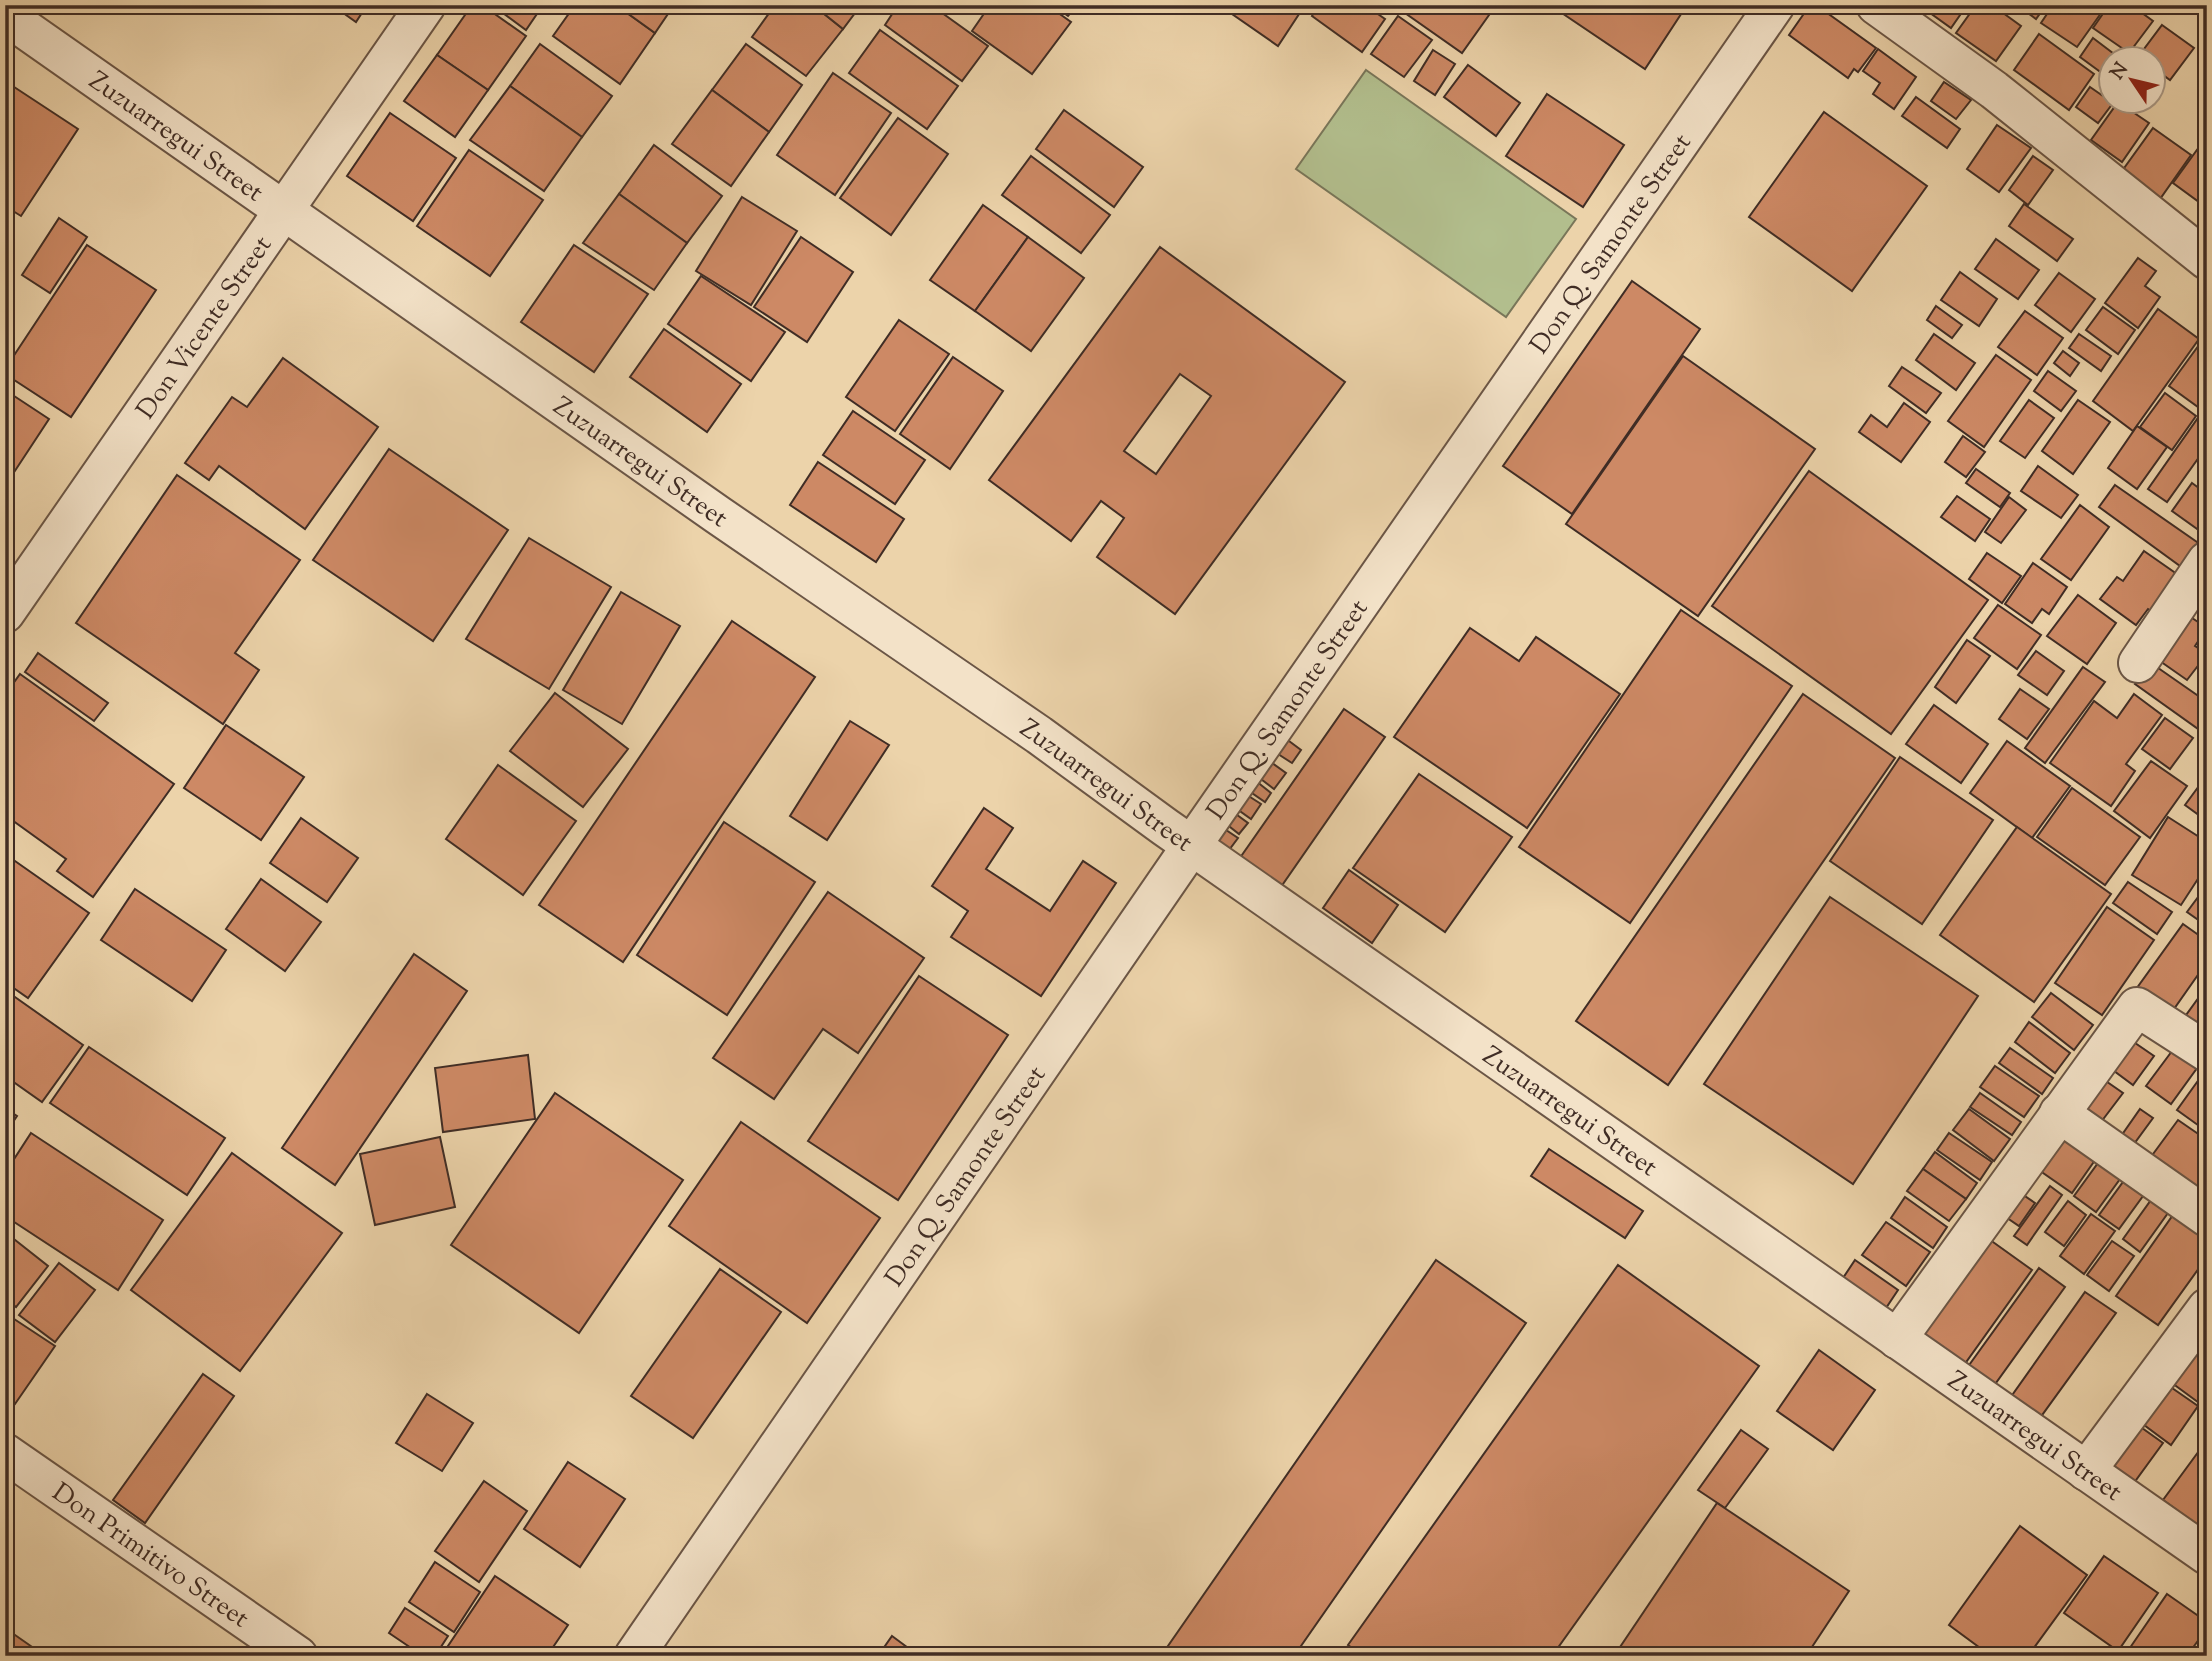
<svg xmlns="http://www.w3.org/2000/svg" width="2212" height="1661" viewBox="0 0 2212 1661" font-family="'Sorts Mill Goudy',serif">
<rect width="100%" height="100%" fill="#ecd3aa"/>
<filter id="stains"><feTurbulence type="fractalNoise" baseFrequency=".00286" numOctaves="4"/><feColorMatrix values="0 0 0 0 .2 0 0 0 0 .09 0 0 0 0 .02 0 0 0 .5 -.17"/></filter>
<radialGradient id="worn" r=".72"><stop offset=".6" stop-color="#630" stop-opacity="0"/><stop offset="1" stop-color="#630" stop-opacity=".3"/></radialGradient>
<!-- green -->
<path fill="#b2be8d" stroke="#797659" stroke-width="2" d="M1366 70 1576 219 1506 317 1296 169Z"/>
<!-- building -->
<g fill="#cd8965" stroke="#402d25" stroke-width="2" fill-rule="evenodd">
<path d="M332 5H367L356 22Z"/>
<path d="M472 5H482L526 36 488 90 437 55Z"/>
<path d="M492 5H543L526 30Z"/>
<path d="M575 5H616L655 33 620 84 553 36Z"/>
<path d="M616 5H674L655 33Z"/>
<path d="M775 5H813L843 29 806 76 752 37Z"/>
<path d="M813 5H861L843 29Z"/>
<path d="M898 5H931L988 46 962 81 885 25Z"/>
<path d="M990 5H1047L1071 22 1032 74 972 31Z"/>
<path d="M1053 5H1077L1068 16Z"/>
<path d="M1219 5H1305L1278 46Z"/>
<path d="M1319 5H1365L1385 19 1362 52 1312 16Z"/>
<path d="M1411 5H1490L1494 8 1462 53 1405 13Z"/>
<path d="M1550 5H1687L1645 69Z"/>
<path d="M1810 5H1816L1876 48 1858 72 1854 69 1848 78 1789 35Z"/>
<path d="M1919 5H1967L1951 28Z"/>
<path d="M1976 5H1992L2021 26 1996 61 1956 33Z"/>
<path d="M2017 5H2046L2036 19Z"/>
<path d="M2053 5H2099L2104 9 2077 47 2041 23Z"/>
<path d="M2109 5H2131L2153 21 2129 53 2093 28Z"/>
<path d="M1398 16 1432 40 1404 77 1371 54Z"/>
<path d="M2162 25 2194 48 2170 80 2152 67V60H2142L2138 57Z"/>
<path d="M880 30 958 86 927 129 849 73Z"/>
<path d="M2039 34 2094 74 2069 110 2014 70Z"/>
<path d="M2093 38 2122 60H2110V79L2080 57Z"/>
<path d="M540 44 612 96 582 137 510 86Z"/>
<path d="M746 44 802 85 769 132 712 90Z"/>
<path d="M1878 49 1916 77 1894 109 1873 94 1880 83 1863 71Z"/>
<path d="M1433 50 1455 64 1435 95 1414 81Z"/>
<path d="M437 55 488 90 455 137 404 101Z"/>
<path d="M1468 65 1520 103 1496 136 1444 97Z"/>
<path d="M833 73 891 113 835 195 777 155Z"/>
<path d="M5 81 78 129 21 216 5 206Z"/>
<path d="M1944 82 1971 100 1956 119 1931 101Z"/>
<path d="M510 86 582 137 544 191 470 140Z"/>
<path d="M2090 87 2113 103 2098 123 2076 107Z"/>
<path d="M712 90 769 132 731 186 672 144Z"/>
<path d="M1547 94 1624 145 1583 207 1506 156Z"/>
<path d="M1916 97 1960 129 1947 148 1902 116Z"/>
<path d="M2118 102 2149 123 2122 162 2091 140Z"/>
<path d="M1064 110 1143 167 1114 207 1036 149Z"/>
<path d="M1824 112 1927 186 1852 291 1749 217Z"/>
<path d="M390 113 456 158 413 221 347 176Z"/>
<path d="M898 118 948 154 891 235 840 198Z"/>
<path d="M1997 125 2031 148 1999 192 1967 169Z"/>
<path d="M2153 128 2191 155 2160 199 2122 171Z"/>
<path d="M2207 136V191L2199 202 2173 183Z"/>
<path d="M654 145 722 196 687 243 619 194Z"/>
<path d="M469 150 543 200 490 276 417 226Z"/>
<path d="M1031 156 1110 215 1081 253 1002 195Z"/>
<path d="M2033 156 2053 170 2028 205 2009 190Z"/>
<path d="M619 194 687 243 654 290 583 243Z"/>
<path d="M742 197 797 231 751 305 696 271Z"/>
<path d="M2024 204 2073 239 2057 261 2009 226Z"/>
<path d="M983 205 1028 237 975 311 930 280Z"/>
<path d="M59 218 87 237 50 293 22 275Z"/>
<path d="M801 237 853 272 807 342 754 307Z"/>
<path d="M1028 237 1084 278 1031 351 975 311Z"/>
<path d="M1996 239 2039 270 2018 299 1975 269Z"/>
<path d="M87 245 156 290 71 417 5 374V369Z"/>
<path d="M574 245 648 294 594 372 521 322Z"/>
<path d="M1160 247 1345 382 1175 614 1097 557 1124 518 1101 501 1071 541 989 480ZM1180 374 1211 396 1156 474 1124 451Z"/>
<path d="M2138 258 2156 271 2145 286 2160 297 2138 328 2105 303Z"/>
<path d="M1960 272 1997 299 1979 326 1941 300Z"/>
<path d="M2059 273 2095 299 2071 332 2035 305Z"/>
<path d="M701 276 785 332 751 381 668 324Z"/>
<path d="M1632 281 1700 329 1572 514 1503 466Z"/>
<path d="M1936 306 1962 325 1952 338 1927 320Z"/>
<path d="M2103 307 2135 330 2118 354 2086 330Z"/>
<path d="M2158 309 2199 339 2133 431 2093 401Z"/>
<path d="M2025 311 2063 338 2037 375 1998 347Z"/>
<path d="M899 320 949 354 895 431 846 397Z"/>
<path d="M664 329 741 384 707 432 630 377Z"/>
<path d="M1934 334 1975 363 1956 390 1916 360Z"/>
<path d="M2079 334 2111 356 2101 371 2069 348Z"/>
<path d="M2207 334V394L2198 407 2169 386Z"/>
<path d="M2063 351 2079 363 2070 376 2054 363Z"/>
<path d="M1996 355 2031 380 1984 447 1948 421Z"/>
<path d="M1683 356 1815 449 1698 616 1566 524Z"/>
<path d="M953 357 1003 391 950 469 900 434Z"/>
<path d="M283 358 378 427 305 529 219 466 209 480 185 463 232 397 247 407Z"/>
<path d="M1902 367 1941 393 1926 413 1889 386Z"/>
<path d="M2048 371 2076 391 2061 411 2034 391Z"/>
<path d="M5 390 49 419 5 486Z"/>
<path d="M2165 393 2196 416 2172 450 2140 427Z"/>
<path d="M2029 400 2054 418 2025 458 2000 441Z"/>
<path d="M2078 400 2110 422 2073 474 2042 451Z"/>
<path d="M1904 403 1930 422 1901 462 1859 432 1871 415 1887 427Z"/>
<path d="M2207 405V446L2167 502 2148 489Z"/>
<path d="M853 411 925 460 895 504 823 455Z"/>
<path d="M2137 426 2167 447 2137 489 2108 468Z"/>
<path d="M1963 436 1985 452 1966 477 1945 462Z"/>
<path d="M389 449 508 530 433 641 313 560Z"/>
<path d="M818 462 904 519 876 562 790 505Z"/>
<path d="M2038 466 2078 495 2061 518 2021 491Z"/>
<path d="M1976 469 2010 493 2000 507 1966 483Z"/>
<path d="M1809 471 1988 600 1891 734 1712 606Z"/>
<path d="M177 475 300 560 235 653 259 670 223 724 76 623Z"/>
<path d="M2192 483 2207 494V536L2172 511Z"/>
<path d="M2115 485 2207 549 2191 574 2099 507Z"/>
<path d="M1957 496 1990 519 1975 541 1941 517Z"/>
<path d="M2009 497 2026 510 2001 543 1985 532Z"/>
<path d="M2080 505 2109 527 2071 580 2041 559Z"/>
<path d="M529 538 611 587 549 689 466 639Z"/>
<path d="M2144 551 2184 579 2157 615 2148 609 2136 625 2100 599 2117 577 2123 581Z"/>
<path d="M1987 553 2021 576 2002 603 1969 579Z"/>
<path d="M2033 563 2067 587 2049 614 2042 609 2032 623 2005 604Z"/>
<path d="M621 592 680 626 622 724 563 690Z"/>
<path d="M2078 595 2116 623 2087 664 2047 636Z"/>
<path d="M1998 605 2041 635 2017 669 1974 638Z"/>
<path d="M2177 608 2207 628 2195 646 2207 654 2187 680 2147 652Z"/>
<path d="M1681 610 1792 686 1630 923 1519 847Z"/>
<path d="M732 621 815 677 623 962 539 905Z"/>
<path d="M1470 628 1519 661 1536 637 1620 694 1527 828 1394 737Z"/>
<path d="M1967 640 1990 656 1956 703 1935 687Z"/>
<path d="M2036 651 2064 671 2047 695 2018 675Z"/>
<path d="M38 653 108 703 94 721 25 672Z"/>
<path d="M2151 663 2207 702V723L2201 731 2135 684Z"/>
<path d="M2083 667 2105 682 2045 763 2025 748Z"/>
<path d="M20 674 174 784 93 897 57 871 66 859 5 815V695Z"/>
<path d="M2020 689 2049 709 2027 739 1999 719Z"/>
<path d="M555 693 628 749 583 807 510 751Z"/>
<path d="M1803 694 1895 758 1668 1085 1576 1021Z"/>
<path d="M2134 694 2162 715 2126 764 2135 771 2111 806 2050 763 2094 701 2117 718Z"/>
<path d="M1934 705 1988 744 1961 783 1906 744Z"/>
<path d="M1344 709 1385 737 1276 894 1235 865Z"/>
<path d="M2165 718 2193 738 2170 769 2142 749Z"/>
<path d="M850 721 889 745 827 840 790 816Z"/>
<path d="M226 725 304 777 261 840 184 788Z"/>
<path d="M1285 738 1301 750 1292 763 1275 752Z"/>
<path d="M2007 741 2070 786 2032 838 1970 793Z"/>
<path d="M1900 757 1993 820 1922 924 1830 861Z"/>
<path d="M1268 760 1286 773 1274 789 1257 776Z"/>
<path d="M2151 761 2187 786 2150 838 2114 811Z"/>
<path d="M498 765 576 821 523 895 446 839Z"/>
<path d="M1419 774 1512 837 1445 932 1353 868Z"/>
<path d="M2207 775V821L2185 805Z"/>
<path d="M1256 781 1271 793 1265 802 1249 791Z"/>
<path d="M2072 788 2140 837 2105 885 2037 837Z"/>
<path d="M1247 795 1261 804 1251 819 1237 809Z"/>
<path d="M984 808 1013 828 986 869 1050 911 1083 861 1116 883 1041 996 951 937 968 911 932 886Z"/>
<path d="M1233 812 1248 823 1239 834 1225 823Z"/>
<path d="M2168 817 2207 842V865L2181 905 2132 875Z"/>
<path d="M301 818 358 858 327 902 270 863Z"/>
<path d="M724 822 815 882 727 1015 637 955Z"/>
<path d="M2017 827 2111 894 2034 1002 1940 935Z"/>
<path d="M1223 828 1238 838 1229 850 1216 840Z"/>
<path d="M5 854 89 913 28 998 5 982Z"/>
<path d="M1349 870 1398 905 1372 943 1323 908Z"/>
<path d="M261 879 321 922 285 971 226 929Z"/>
<path d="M2128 882 2172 912 2157 934 2113 903Z"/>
<path d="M2207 885V926L2187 912Z"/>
<path d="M135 889 226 950 192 1001 101 940Z"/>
<path d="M828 892 924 958 858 1053 823 1029 774 1099 713 1058Z"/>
<path d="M1830 897 1978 996 1853 1184 1704 1084Z"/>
<path d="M2107 907 2154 940 2102 1015 2055 983Z"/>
<path d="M2183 924 2207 941V962L2169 1016 2134 992Z"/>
<path d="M414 954 467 991 335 1185 282 1148Z"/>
<path d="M919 976 1008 1035 898 1200 808 1141Z"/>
<path d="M2207 986V1040L2181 1022Z"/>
<path d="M5 990 83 1045 42 1102 5 1076Z"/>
<path d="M2051 993 2093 1025 2074 1050 2032 1017Z"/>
<path d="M2029 1022 2070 1053 2055 1073 2015 1042Z"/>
<path d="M2122 1034 2154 1056 2133 1085 2102 1062Z"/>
<path d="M89 1047 225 1138 187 1195 50 1103Z"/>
<path d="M2175 1047 2200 1064 2171 1104 2146 1086Z"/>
<path d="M2010 1048 2053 1078 2042 1094 1999 1063Z"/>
<path d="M528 1055 535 1119 443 1132 435 1068Z"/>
<path d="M1995 1066 2039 1096 2024 1117 1980 1087Z"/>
<path d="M2205 1071 2207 1073V1122L2202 1128 2177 1110Z"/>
<path d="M2100 1077 2123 1093 2098 1126 2076 1111Z"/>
<path d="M555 1093 683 1180 579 1333 451 1245Z"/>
<path d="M1980 1093 2021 1122 2012 1135 1970 1107Z"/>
<path d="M5 1108 17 1116 5 1134Z"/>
<path d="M1969 1109 2010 1139 1994 1161 1953 1130Z"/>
<path d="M2140 1109 2153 1118 2131 1148 2119 1139Z"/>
<path d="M2178 1120 2207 1140V1189L2197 1202 2145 1165Z"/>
<path d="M741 1122 880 1218 807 1323 669 1226Z"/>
<path d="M2063 1126 2100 1153 2072 1193 2033 1166Z"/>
<path d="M31 1133 163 1220 118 1290 5 1216V1173Z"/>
<path d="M1949 1133 1992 1162 1980 1180 1937 1150Z"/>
<path d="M440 1137 455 1207 375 1225 360 1154Z"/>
<path d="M1549 1149 1643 1211 1625 1238 1531 1176Z"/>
<path d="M1935 1152 1977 1183 1966 1199 1923 1169Z"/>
<path d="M2106 1152 2128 1168 2096 1212 2074 1196Z"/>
<path d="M232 1153 342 1233 240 1371 131 1290Z"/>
<path d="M1923 1169 1966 1199 1949 1221 1907 1191Z"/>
<path d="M2131 1171 2151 1185 2119 1229 2099 1215Z"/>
<path d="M2050 1186 2062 1195 2027 1245 2014 1236Z"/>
<path d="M2013 1188 2035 1203 2019 1226 1997 1211Z"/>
<path d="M2156 1193 2173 1206 2140 1252 2123 1239Z"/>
<path d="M1905 1197 1947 1227 1933 1248 1891 1218Z"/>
<path d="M2068 1201 2086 1215 2064 1246 2045 1232Z"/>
<path d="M2180 1205 2207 1224V1257L2158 1325 2116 1296Z"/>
<path d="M2091 1214 2115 1231 2084 1274 2060 1256Z"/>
<path d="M1886 1222 1930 1252 1906 1286 1862 1255Z"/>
<path d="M5 1232 48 1266 16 1307 5 1298Z"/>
<path d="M1986 1237 2032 1270 1959 1372 1913 1340Z"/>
<path d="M2112 1241 2134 1256 2109 1291 2087 1275Z"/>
<path d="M1436 1260 1526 1323 1294 1656H1161Z"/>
<path d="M1855 1260 1898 1290 1880 1317 1837 1287Z"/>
<path d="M59 1263 95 1290 55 1342 19 1315Z"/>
<path d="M1618 1265 1759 1366 1552 1656H1363L1348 1645Z"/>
<path d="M2039 1268 2065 1287 1993 1387 1967 1368Z"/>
<path d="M720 1269 781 1312 693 1438 631 1396Z"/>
<path d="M2085 1292 2116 1313 2032 1429 2003 1408Z"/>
<path d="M5 1313 55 1346 15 1404 5 1398Z"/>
<path d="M2207 1334V1406L2206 1408 2161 1375Z"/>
<path d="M1819 1350 1875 1390 1833 1450 1777 1411Z"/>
<path d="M203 1374 234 1396 145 1523 113 1500Z"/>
<path d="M2159 1379 2198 1406 2171 1445 2132 1416Z"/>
<path d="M427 1394 473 1423 442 1471 396 1443Z"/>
<path d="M2128 1418 2163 1443 2128 1491 2095 1466Z"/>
<path d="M1741 1430 1768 1449 1725 1508 1698 1490Z"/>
<path d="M2207 1440V1532L2163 1500Z"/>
<path d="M568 1462 625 1499 580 1567 524 1529Z"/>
<path d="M484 1481 527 1511 479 1582 435 1551Z"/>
<path d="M1717 1503 1849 1591 1806 1656H1614Z"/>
<path d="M2020 1526 2087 1575 2028 1656H1991L1949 1625Z"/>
<path d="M2104 1556 2158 1593 2118 1651 2064 1613Z"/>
<path d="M435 1562 480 1592 454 1632 409 1602Z"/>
<path d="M495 1576 568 1625 547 1656H464L448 1646Z"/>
<path d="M2167 1594 2207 1622V1628L2187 1656H2127L2125 1655Z"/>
<path d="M405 1608 448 1636 435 1656H423L389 1633Z"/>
<path d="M5 1628 45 1656H5Z"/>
<path d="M892 1636 919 1656H878Z"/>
</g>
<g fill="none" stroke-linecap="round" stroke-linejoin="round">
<defs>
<g id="street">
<path d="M1876 5 1994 90 2207 260"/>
<path id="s1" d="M5 15 718 515 1039 735 1165 827 2207 1555"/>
<path id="s2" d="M5 613 426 5"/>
<path d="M2138 663 2207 561"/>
<path d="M2059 1113 2207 1217"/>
<path d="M1897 1339 2137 1007 2207 1052"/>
<path id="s3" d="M5 1453 298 1656"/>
<path d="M2086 1471 2207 1308"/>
<path id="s4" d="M634 1656 1192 845 1775 5"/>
</g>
</defs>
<!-- street casing -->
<use href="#street" stroke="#6b5646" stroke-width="42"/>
<!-- street -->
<use href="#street" stroke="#f3e2c8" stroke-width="38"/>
</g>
<g text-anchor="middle" stroke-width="5" stroke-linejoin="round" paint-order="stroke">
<!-- street labels -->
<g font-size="26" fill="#402d25" stroke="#f3e2c8">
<text dy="9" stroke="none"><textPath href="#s1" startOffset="210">Zuzuarregui Street</textPath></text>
<text dy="9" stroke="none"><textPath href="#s4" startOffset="1717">Don Q. Samonte Street</textPath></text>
<text dy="9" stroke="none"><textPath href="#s2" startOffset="348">Don Vicente Street</textPath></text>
<text dy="9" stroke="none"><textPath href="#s1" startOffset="777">Zuzuarregui Street</textPath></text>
<text dy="9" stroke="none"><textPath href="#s4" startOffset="1150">Don Q. Samonte Street</textPath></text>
<text dy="9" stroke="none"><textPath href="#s1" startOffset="1344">Zuzuarregui Street</textPath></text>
<text dy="9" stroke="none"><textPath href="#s1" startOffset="1911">Zuzuarregui Street</textPath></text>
<text dy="9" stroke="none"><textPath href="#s4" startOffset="583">Don Q. Samonte Street</textPath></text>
<text dy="9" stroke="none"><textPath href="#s1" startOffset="2478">Zuzuarregui Street</textPath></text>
<text dy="9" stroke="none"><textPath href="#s3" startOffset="178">Don Primitivo Street</textPath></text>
</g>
</g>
<!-- margin -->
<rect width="2212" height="1661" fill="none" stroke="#ecd3aa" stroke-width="28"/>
<rect x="7" y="7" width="2198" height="1647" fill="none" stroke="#402d25" stroke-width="3.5"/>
<rect x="14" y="14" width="2184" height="1633" fill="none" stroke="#402d25" stroke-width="2"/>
<!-- north arrow -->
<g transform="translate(2132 80) rotate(305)"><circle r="33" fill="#f3e2c8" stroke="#ab9a87" stroke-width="2"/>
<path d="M0-5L12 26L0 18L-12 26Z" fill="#8f2418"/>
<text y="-10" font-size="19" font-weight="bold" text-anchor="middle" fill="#402d25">N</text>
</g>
<rect width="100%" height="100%" filter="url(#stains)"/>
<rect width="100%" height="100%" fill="url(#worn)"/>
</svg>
